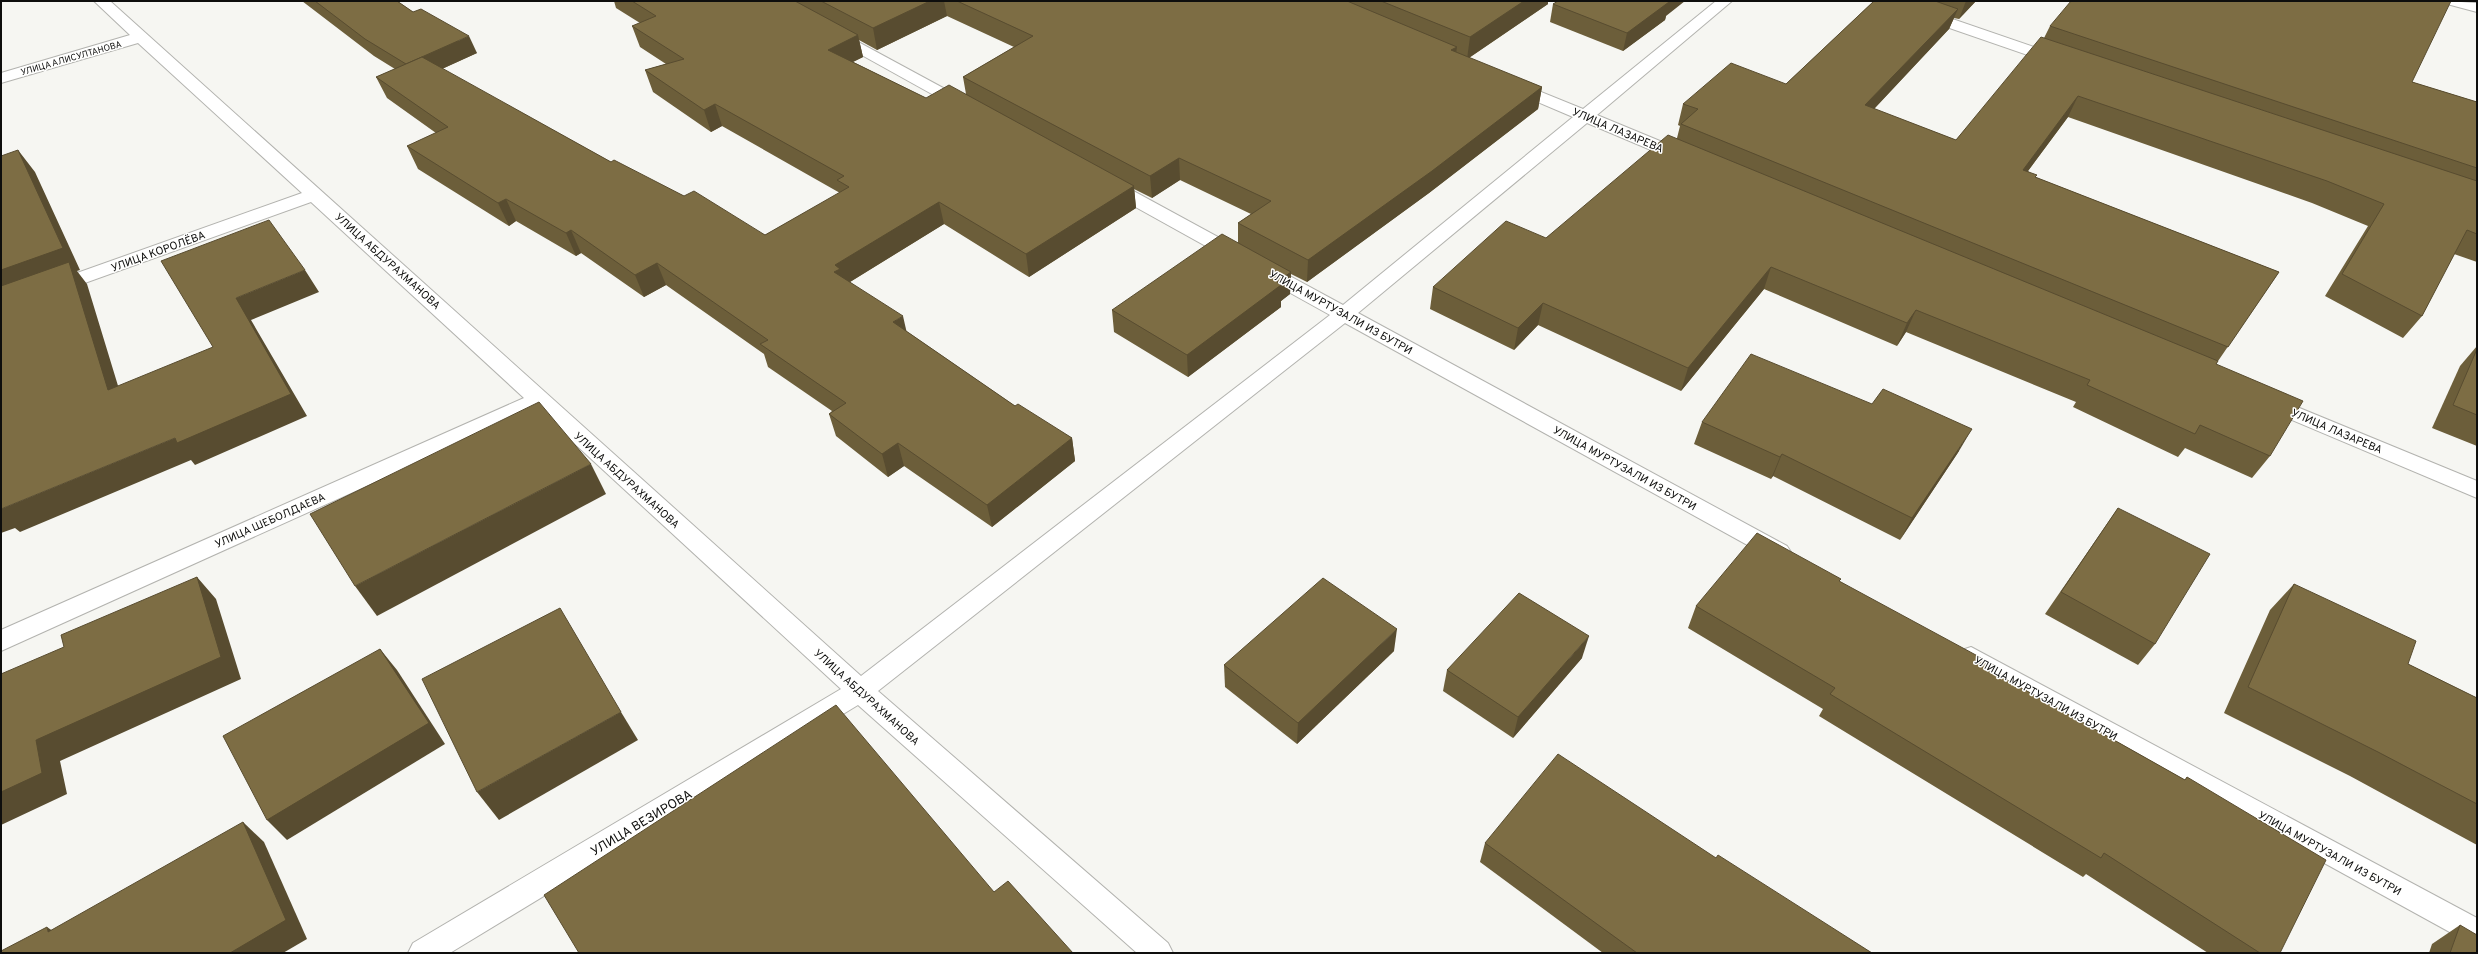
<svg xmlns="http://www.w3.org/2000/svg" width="2478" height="954" viewBox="0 0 2478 954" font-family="Overpass,sans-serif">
<rect width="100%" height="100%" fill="#f6f6f2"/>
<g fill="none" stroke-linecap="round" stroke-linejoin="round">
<defs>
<g id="minor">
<path d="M94 1H110L861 676 1330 315 1103 189 1100 185 1103 181H1115L1343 305 1573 117 1507 89 1505 86 1507 83H1519L1583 109 1716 1H1732L1597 115 1689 153 1692 157 1689 161H1677L1587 123 1358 313 1787 546 1791 552 1787 558 1779 561 1771 558 1345 323 878 691 1168 943 1173 953H1137L858 705 450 953H408L413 943 841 689 537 409 1 651V630L524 398 311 202 1 313V300L302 193 138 43 1 83V73L130 35Z"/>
<path d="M1878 1H1900L2063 57 2065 60 2063 63H2051L1880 4Z"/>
<path d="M2445 1 2477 3V12L2447 4Z"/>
<path d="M836 30 969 102 971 105 969 108H957L831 38 828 35Z"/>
<path d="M2268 395 2477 481V498L2261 407 2258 402 2261 397Z"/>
<path d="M1971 647 2477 918V947L1962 664 1959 657 1962 650Z"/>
</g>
</defs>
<!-- minor casing -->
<use href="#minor" stroke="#b3b3af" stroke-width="2"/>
<!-- minor -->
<use href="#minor" fill="#fff" fill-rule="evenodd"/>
</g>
<!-- wall -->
<g fill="#6c5e3a" fill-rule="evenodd">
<path d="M302 1H397L413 12 477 53 442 69 611 162 684 196 765 235 840 193 722 126 711 132 653 92 645 70 666 64 640 47 632 26 640 23 616 8 614 1H1548V4L1469 58 1542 87 1538 109 1429 193 1307 282 1291 274 1290 294 1281 301V307L1188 377 1114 332 1112 310 1238 244V223L1251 214 1180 180 1152 198 1134 189 1136 208 1029 277 944 224 850 282 906 331 1015 406 1072 438 1075 461 992 527 904 466 888 477 836 436 829 414 832 411 768 367 764 354 666 285 644 297 581 253 576 256 516 221 509 226 418 169 407 146 436 133 387 98 376 77 395 69 374 56ZM947 16 1014 47 963 77 966 94 926 98 853 62 863 57 859 40 877 50Z"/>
<path d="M1874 1H1976L1959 19 1954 18 1949 29 1874 109 1956 140 2044 38 2050 26 2412 82 2477 102V262L2454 254 2422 316 2403 338 2325 296 2368 226 2312 203 2068 117 2028 171 2035 177 2279 272 2216 364 2270 456 2252 478 2185 448 2178 457 2073 407 2076 402 1906 332 1897 346 1764 289 1681 391 1538 325 1514 350 1430 309 1433 287 1546 238 1677 138 1680 126 1678 125 1683 104 1786 84Z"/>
<path d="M1553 4 1666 16 1665 20 1623 51 1550 22Z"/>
<path d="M2477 346V446L2432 428 2460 366Z"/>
<path d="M1702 422 1959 451 1900 540 1773 476 1771 479 1694 444Z"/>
<path d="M2118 508 2155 644 2138 665 2045 614Z"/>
<path d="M1840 582 1995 673 2185 780 2187 777 2280 953H2208L2086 874 2083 877 1819 716 1823 709 1688 628 1696 606Z"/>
<path d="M2294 584 2408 664 2477 698V845L2350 776 2224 713 2270 610Z"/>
<path d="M1394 651 1297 744 1225 687 1224 665Z"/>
<path d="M1582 658 1513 738 1443 691 1447 670Z"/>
<path d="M1485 843 1716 858 1872 953H1603L1480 862Z"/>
<path d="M2460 925 2477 953H2429L2432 944Z"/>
</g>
<!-- shaded-wall -->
<g fill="#584c30">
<path d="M930 1H944L947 16 877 50 873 28Z"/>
<path d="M1524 1H1548V4L1467 59 1470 37Z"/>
<path d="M1667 1H1685L1666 16 1665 20 1623 51 1627 33Z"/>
<path d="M1966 1H1976L1959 19Z"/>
<path d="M1958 9 1949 29 1857 127 1865 105Z"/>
<path d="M858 35 863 57 834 71 828 50Z"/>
<path d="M469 36 477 53 415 81 407 64Z"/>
<path d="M1457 47 1454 68 1451 50Z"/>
<path d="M1542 87 1538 109 1429 193 1307 282 1308 260Z"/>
<path d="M2078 96 2068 117 2013 191 2023 170Z"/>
<path d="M715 104 722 126 711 132 704 110Z"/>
<path d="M18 150 35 172 80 270 77 271 87 284 126 412 1 298V270Z"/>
<path d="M1179 158 1180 180 1152 198 1150 176Z"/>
<path d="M1134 186 1136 208 1029 277 1026 254Z"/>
<path d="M506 199 516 221 509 226 498 203Z"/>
<path d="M939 202 944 224 845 285 834 272 835 265Z"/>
<path d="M571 230 581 253 576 256 566 233Z"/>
<path d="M657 263 666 285 644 297 635 275Z"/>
<path d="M1771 267 1764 289 1681 391 1688 368Z"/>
<path d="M305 270 319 292 251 320 307 416 195 465 191 460 20 532 15 528 1 533V509L175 438 236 298Z"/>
<path d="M1291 272 1290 294 1281 301V307L1188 377 1187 355 1277 282Z"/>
<path d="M1543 303 1538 325 1514 350 1518 328Z"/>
<path d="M1916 310 1906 332 1897 346 1907 323Z"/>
<path d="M903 316 908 338 893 322Z"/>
<path d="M1972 429 1959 451 1900 540 1912 518Z"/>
<path d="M1072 438 1075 461 992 527 987 505Z"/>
<path d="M898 443 904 466 888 477 882 454Z"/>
<path d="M1782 454 1773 476 1771 479 1780 457Z"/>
<path d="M591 464 606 494 377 616 355 586Z"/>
<path d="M197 577 216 599 241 679 60 761 67 794 1 825V792L36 740Z"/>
<path d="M1397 629 1394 651 1297 744 1298 723Z"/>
<path d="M1589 636 1582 658 1513 738 1518 717Z"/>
<path d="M380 649 397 670 445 744 287 840 267 820Z"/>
<path d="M621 712 638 740 499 820 477 792Z"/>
<path d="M243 822 264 842 307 939 283 953H230Z"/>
<path d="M47 927 73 945 48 932Z"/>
</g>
<!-- building -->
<g fill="#7d6d44" stroke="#584c30">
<path d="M315 1H397L413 12 421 9 469 36 406 64 365 39Z"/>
<path d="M632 1H795L858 35 828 50 926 98 949 85 1134 186 1026 254 939 202 835 265 840 269 834 272 903 316 893 322 1015 406 1018 404 1072 438 987 505 898 443 882 454 829 414 846 403 760 344 768 340 657 263 635 275 571 230 566 233 506 199 498 203 407 146 448 127 376 77 422 57 611 162 614 160 684 196 694 191 765 235 849 187 837 180 844 176 715 104 704 110 645 70 684 59 632 26 656 16Z"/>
<path d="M821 1H930L873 28Z"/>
<path d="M957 1H1347L1457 47 1451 50 1542 87 1432 171 1308 260 1238 223 1271 201 1179 158 1150 176 963 77 1033 36Z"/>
<path d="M1381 1H1524L1470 37Z"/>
<path d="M1558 1H1667L1669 2 1627 33 1553 4Z"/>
<path d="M1874 1H1935L1958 9 1865 105 1956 140 2041 37 2477 181V234L2467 230 2422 316 2342 274 2384 204 2327 181 2078 96 2023 170 2037 175 2035 177 2279 272 2228 347 1681 124 1698 109 1683 104 1731 63 1786 84Z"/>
<path d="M2071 1H2451L2412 82 2477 102V168L2050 26Z"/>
<path d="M1668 135 2218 361 2216 364 2303 401 2270 456 2200 425 2195 434 2087 385 2090 380 1916 310 1907 323 1771 267 1688 368 1543 303 1518 328 1433 287 1506 221 1546 238Z"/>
<path d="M18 150 63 248 1 270V156Z"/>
<path d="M269 220 305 270 236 298 291 394 177 443 175 438 1 509V286L69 262 108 390 213 347 161 261Z"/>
<path d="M1222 234 1291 272 1277 282 1281 285 1187 355 1112 310Z"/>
<path d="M2477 349V415L2453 405Z"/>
<path d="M1751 354 1872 404 1883 389 1972 429 1912 518 1782 454 1780 457 1702 422Z"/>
<path d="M539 402 591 464 355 586 310 514Z"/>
<path d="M2118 508 2210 554 2155 644 2061 592Z"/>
<path d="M1757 533 1841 579 1839 581 1998 667 1995 673 2185 780 2187 777 2326 860 2280 953H2260L2104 853 2101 858 1830 694 1835 688 1696 606Z"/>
<path d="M197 577 221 657 36 740 42 773 1 792V674L64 647 61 635Z"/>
<path d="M1323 578 1397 629 1298 723 1224 665Z"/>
<path d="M2294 584 2416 641 2408 664 2477 698V804L2378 752 2248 687Z"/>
<path d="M1519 593 1589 636 1518 717 1447 670Z"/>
<path d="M560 608 621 712 477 792 422 679Z"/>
<path d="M380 649 429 723 267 820 223 736Z"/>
<path d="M836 705 994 892 1008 881 1073 953H579L544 895Z"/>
<path d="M1558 754 1716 858 1718 855 1872 953H1637L1485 843Z"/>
<path d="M243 822 286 920 230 953H1V951L47 927 48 932Z"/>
<path d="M2460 925 2477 935V953H2450Z"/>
</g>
<g text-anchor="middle" stroke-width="3" stroke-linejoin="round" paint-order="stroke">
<!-- far-street labels -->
<g font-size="9" fill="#0e0e0d" stroke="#fffffe">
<text transform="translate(71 58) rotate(-16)" y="3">УЛИЦА АЛИСУЛТАНОВА</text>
</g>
<!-- street labels -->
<g font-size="11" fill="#0e0e0d" stroke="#fffffe">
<text transform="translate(1618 130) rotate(23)" y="4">УЛИЦА ЛАЗАРЕВА</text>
<text transform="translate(158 251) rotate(-20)" y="4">УЛИЦА КОРОЛЁВА</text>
<text transform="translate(388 261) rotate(42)" y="4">УЛИЦА АБДУРАХМАНОВА</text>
<text transform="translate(1341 312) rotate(29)" y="4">УЛИЦА МУРТУЗАЛИ ИЗ БУТРИ</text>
<text transform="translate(2337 431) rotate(23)" y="4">УЛИЦА ЛАЗАРЕВА</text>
<text transform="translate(1625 468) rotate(29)" y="4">УЛИЦА МУРТУЗАЛИ ИЗ БУТРИ</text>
<text transform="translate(627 480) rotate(42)" y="4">УЛИЦА АБДУРАХМАНОВА</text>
<text transform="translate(270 520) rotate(-24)" y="4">УЛИЦА ШЕБОЛДАЕВА</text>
<text transform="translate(867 697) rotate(42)" y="4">УЛИЦА АБДУРАХМАНОВА</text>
<text transform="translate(2046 698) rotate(29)" y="4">УЛИЦА МУРТУЗАЛИ ИЗ БУТРИ</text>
<text transform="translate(2330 853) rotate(29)" y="4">УЛИЦА МУРТУЗАЛИ ИЗ БУТРИ</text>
</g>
<!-- near-street labels -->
<g font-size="13" fill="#0e0e0d" stroke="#fffffe">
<text transform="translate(641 822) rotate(-31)" y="5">УЛИЦА ВЕЗИРОВА</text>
</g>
</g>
<!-- border -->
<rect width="2478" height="954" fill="none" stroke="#0e0e0d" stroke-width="4"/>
</svg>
